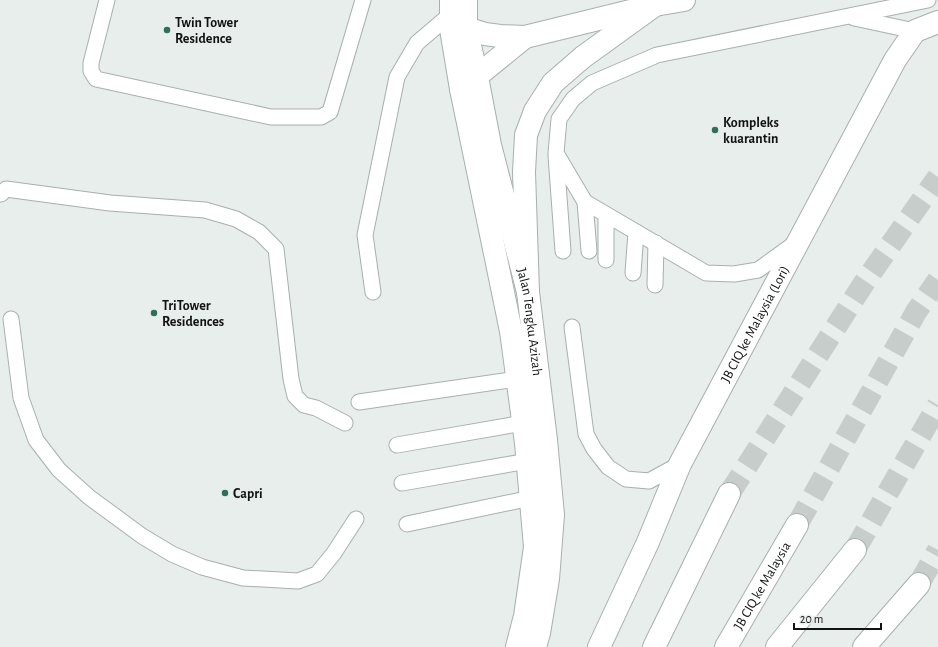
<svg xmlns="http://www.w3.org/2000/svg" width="938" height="647" viewBox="0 0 938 647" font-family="'Alegreya Sans',sans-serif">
<rect width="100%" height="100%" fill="#e7eeeb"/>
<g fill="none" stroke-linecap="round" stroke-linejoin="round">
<!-- highway-tunnel -->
<g stroke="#c7cdca" stroke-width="22" stroke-dasharray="22 11" stroke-linecap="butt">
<path d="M729 494 864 283 938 177"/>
<path d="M797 525 916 312 938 280"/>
<path d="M855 550 938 405"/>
<path d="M919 584 938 550"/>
</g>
<defs>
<g id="lane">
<path d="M107 0 91 63V71L96 79 271 117H321L330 112 363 0"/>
<path d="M854 18 915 31"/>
<path d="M556 156 563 251"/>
<path d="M1 194 6 189 110 203 205 210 236 219 259 232 276 249 291 379 295 396 304 405 316 408 345 423"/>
<path d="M585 202 589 251"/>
<path d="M794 244 758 270 734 274 706 273 585 202 556 153 559 119 573 99 592 83 657 55 928 0"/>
<path d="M606 260V215"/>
<path d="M633 273 636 232"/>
<path d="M655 285 656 243"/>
<path d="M373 292 365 235 397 77 417 43 451 14"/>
<path d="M11 319 21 398 36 440 59 470 89 497 142 536 172 554 202 567 243 578 298 581 317 574 334 553 356 519"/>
<path d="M572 327 586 434 594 449 608 467 626 479 649 481 680 464"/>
<path d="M359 402 517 379"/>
<path d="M397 445 523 423"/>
<path d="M402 483 528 461"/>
<path d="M407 524 531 498"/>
</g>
<g id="secondary">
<path d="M451 0V29L461 89 511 331 526 443 535 547 525 616 517 647"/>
<path id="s1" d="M466 0V28L477 77 490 145 528 292 546 440 553 515 548 579 539 633 535 647"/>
</g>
<g id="primary">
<path d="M466 28 485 34 500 36 525 37 655 5 684 0"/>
<path d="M461 89 525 37"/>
<path d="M528 292 524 172 526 135 535 111 553 83 583 57 655 5"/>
</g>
<g id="highway">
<path id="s2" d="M599 647 648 542 680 464 895 60 915 31 938 22"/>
<path d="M654 647 729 494"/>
<path id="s3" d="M726 647 797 525"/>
<path d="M777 647 855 550"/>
<path d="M864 647 919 584"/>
</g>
</defs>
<!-- lane casing -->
<use href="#lane" stroke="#a8b0ad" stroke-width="17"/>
<!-- secondary casing -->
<use href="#secondary" stroke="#a8b0ad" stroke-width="24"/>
<!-- primary casing -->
<use href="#primary" stroke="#a8b0ad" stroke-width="24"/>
<!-- highway casing -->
<use href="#highway" stroke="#a8b0ad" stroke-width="24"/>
<!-- lane -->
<use href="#lane" stroke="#fff" stroke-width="15"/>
<!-- secondary -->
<use href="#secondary" stroke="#fff" stroke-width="22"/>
<!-- primary -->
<use href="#primary" stroke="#fff" stroke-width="22"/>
<!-- highway -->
<use href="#highway" stroke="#fff" stroke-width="22"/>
</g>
<!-- markers -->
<g fill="#2f6e5b" stroke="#e7eeeb" stroke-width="1.5">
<circle cx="167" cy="30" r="4"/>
<circle cx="715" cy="130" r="4"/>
<circle cx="154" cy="313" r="4"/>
<circle cx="225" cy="493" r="4"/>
</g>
<g text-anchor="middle" stroke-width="4" stroke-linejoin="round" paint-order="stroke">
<!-- poi labels -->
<g font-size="14" font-weight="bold" fill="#111312" stroke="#e7eeeb" text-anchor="start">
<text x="175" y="27">Twin Tower<tspan x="175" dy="16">Residence</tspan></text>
<text x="723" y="127">Kompleks<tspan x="723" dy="16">kuarantin</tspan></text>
<text x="162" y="310">TriTower<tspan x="162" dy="16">Residences</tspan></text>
<text x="233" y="498">Capri</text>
</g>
<!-- street labels -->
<g font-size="14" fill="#111312" stroke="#e7eeeb">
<text dy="5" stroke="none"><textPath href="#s1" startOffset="329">Jalan Tengku Azizah</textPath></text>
<text dy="5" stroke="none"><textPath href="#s2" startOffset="359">JB CIQ ke Malaysia (Lori)</textPath></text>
<text dy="5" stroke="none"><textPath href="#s3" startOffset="71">JB CIQ ke Malaysia</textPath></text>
</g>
</g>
<!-- scale -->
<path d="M794 623v6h87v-6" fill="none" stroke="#111312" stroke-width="2"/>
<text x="800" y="623" font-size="12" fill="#111312" stroke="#e7eeeb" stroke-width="3" paint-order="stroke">20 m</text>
</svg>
